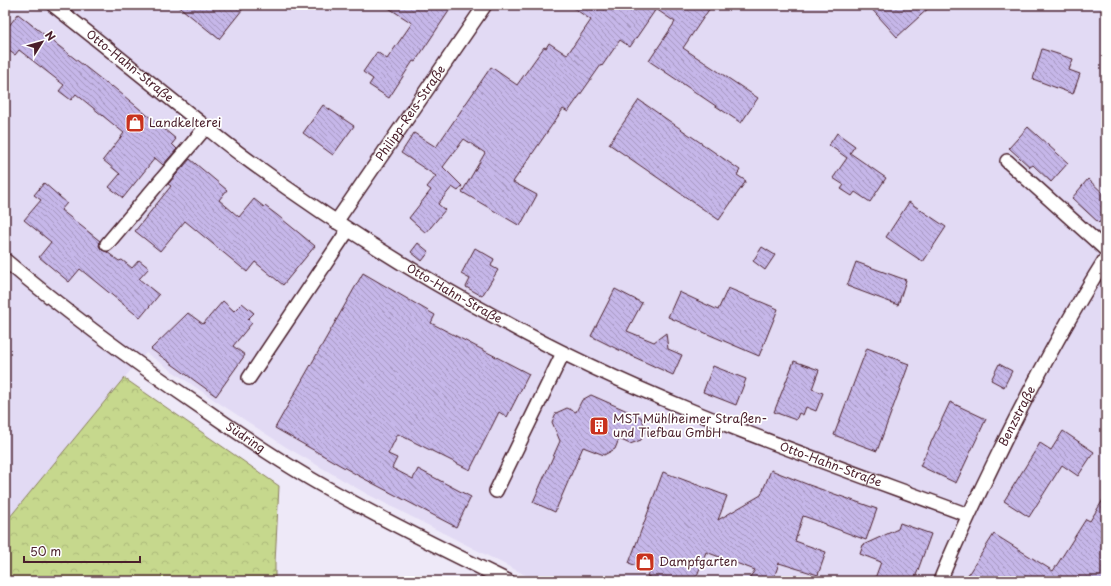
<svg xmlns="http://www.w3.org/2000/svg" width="1111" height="586" viewBox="0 0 1111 586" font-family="'Playpen Sans',sans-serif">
<defs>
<pattern id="forest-crowns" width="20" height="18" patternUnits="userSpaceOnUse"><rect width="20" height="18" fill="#c6d88d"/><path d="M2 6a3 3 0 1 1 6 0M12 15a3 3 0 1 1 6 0" fill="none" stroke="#acb97a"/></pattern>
<pattern id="building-back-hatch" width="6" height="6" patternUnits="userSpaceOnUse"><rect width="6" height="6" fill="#c6b7e9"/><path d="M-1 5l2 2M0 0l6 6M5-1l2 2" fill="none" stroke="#a394bd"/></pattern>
</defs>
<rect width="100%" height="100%" fill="#eee9f8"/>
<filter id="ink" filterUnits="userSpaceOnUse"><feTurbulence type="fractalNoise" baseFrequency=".025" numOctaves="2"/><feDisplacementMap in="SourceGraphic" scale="8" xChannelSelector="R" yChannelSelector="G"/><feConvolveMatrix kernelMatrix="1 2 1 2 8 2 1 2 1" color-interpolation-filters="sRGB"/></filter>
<g filter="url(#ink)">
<!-- built -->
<path fill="#e2daf4" d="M5 5H1106V581H537L367 494 286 447 216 401 146 353 124 378 5 523Z"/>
<!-- forest -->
<path fill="url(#forest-crowns)" stroke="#887c5c" d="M124 378 279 486 275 562V581H5V523Z"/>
<!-- building -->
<g fill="url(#building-back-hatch)" stroke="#4a1f2b">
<path d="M177 5H246L219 39Z"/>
<path d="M384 5H453L415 62 413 61 389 98 369 85 373 79 363 72 377 52 387 59 412 23Z"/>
<path d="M569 5H712L683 48 758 98 741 123 649 61 675 22 656 9 630 47 620 40 602 66 601 65 568 112 563 109 513 182 537 195 520 226 462 192 485 153 464 139 443 167 462 186 458 191 452 187 438 204 445 210 426 233 409 218 431 190 427 187 436 176 401 153 414 133 436 147 491 67 517 85 544 47 546 48 549 43 567 55 591 20Z"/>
<path d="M868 5H932L897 37Z"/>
<path d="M18 14 111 87 112 86 176 139 172 144 177 149 163 165 155 158 123 198 109 187 120 174 103 160 124 133 76 94 71 100 59 91 64 85 19 50 15 55 5 48V31Z"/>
<path d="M1042 49 1073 59 1069 70 1080 74 1073 94 1033 79Z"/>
<path d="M639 100 740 170 737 175 746 181 719 220 609 144Z"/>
<path d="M323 105 354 126 333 155 303 133Z"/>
<path d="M1028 127 1068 163 1051 182 1033 165 1030 167 1009 148Z"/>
<path d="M837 133 855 146 850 153 886 178 870 202 855 192 852 196 841 189 844 185 833 178 847 158 829 145Z"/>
<path d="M190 159 227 190 219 200 239 217 254 199 264 207 265 206 277 215 315 246 283 285 255 262 247 272 185 221 160 251 135 231 171 186 168 184Z"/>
<path d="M1088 179 1106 196V213L1099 223 1072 198Z"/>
<path d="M44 183 67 203 61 210 100 241 99 246 102 250 107 252 119 261 122 260 132 268 139 260 149 268 139 279 159 295 140 318 80 269 69 282 39 257 51 242 24 220 41 200 34 195Z"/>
<path d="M909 202 946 227 923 262 886 237Z"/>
<path d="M418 243 429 252 422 261 411 252Z"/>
<path d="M762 247 775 255 765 270 753 261Z"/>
<path d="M475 248 494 259 491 266 498 270 482 296 466 287 470 279 461 274Z"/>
<path d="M856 262 906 280 898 305 847 286Z"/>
<path d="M363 273 435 315 431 323 529 374 507 417 499 412 470 470 398 434 388 454 397 458 392 468 413 479 418 469 471 497 456 527 359 476 275 428Z"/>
<path d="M728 288 778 309 759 356 668 317 679 292 718 310Z"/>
<path d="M615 289 642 303 627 331 654 342 666 333 668 349 682 355 673 375 619 350 591 336Z"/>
<path d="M223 301 234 311 242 303 254 313 248 319 252 323 233 346 245 355 216 396 151 349 188 313 203 324Z"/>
<path d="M867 348 909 364 877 451 834 435Z"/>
<path d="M794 361 819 370 812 389 823 393 816 411 806 407 803 415 799 413 796 420 774 412Z"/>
<path d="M999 364 1012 371 1004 387 991 380Z"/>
<path d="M713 366 746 379 736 405 703 392Z"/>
<path d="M591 395 641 417 646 429 641 440 630 444 619 439 615 449 604 455 583 447 555 512 533 502 560 441 552 422 556 413 567 408 576 412 582 400Z"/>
<path d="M950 402 986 419 956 483 920 466Z"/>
<path d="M1063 431 1094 452 1078 476 1062 465 1029 517 1004 501 1040 443 1051 450Z"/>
<path d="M771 470 809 485 877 509 866 540 826 525V524L803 516 795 541 826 552 818 575 779 563 773 581H747L755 570 706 552 695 581H659L647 576 649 571 629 563 663 472 727 496 718 520 761 495Z"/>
<path d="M1106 495V581H964L994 534 1053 571 1086 519 1090 521Z"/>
<path d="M900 523 931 534 914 581H874L881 562 860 554 863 545 898 529Z"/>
</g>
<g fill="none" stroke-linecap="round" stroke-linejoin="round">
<defs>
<g id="minor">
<path id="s1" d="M53 5C95 38 136 71 177 104 200 122 221 140 244 157 325 217 410 271 499 319 647 402 809 456 968 515"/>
<path d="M1007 161 1106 250"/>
<path id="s2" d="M336 222 485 5"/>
<path d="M107 244 206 127"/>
<path id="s3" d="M5 260C67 313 133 361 201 407 241 435 282 463 325 487 385 521 446 551 508 581"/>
<path d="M249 378 348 230"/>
<path d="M496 491 563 353"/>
<path id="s4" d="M940 581C960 531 984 483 1008 434 1038 374 1070 315 1106 258"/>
</g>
</defs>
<!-- minor casing -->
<use href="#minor" stroke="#4a1f2b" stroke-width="16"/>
<!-- minor -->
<use href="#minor" stroke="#fff" stroke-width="13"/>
</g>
</g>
<!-- icons -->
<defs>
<symbol id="shop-square" viewBox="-11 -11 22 22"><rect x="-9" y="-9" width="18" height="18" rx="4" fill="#c8321e" stroke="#fff"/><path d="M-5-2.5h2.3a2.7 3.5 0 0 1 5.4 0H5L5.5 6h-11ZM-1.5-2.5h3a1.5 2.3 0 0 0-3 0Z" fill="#fff"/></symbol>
<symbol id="building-square" viewBox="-11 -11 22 22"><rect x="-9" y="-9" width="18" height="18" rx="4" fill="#c8321e" stroke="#fff"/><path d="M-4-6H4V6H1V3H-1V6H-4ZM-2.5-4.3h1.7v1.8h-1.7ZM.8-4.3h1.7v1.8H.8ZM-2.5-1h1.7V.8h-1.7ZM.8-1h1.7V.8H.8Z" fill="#fff"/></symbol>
</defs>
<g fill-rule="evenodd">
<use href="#shop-square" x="124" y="112" width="22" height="22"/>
<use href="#building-square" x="588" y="415" width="22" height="22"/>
<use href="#shop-square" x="634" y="551" width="22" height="22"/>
</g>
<g text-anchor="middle" stroke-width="3.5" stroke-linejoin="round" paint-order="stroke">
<!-- street labels -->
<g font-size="12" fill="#4a1f2b" stroke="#fff">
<text dy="4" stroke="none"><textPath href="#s1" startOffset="98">Otto-Hahn-Straße</textPath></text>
<text dy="4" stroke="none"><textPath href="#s2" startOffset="132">Philipp-Reis-Straße</textPath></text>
<text dy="4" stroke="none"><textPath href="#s1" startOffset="495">Otto-Hahn-Straße</textPath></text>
<text dy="4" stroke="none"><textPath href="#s4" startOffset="182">Benzstraße</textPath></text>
<text dy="4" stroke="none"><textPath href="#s3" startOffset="299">Südring</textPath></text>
<text dy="4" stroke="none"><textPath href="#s1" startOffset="909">Otto-Hahn-Straße</textPath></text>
</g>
<!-- poi labels -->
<g font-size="12" fill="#4a1f2b" stroke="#fff" text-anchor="start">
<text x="149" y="127">Landkelterei</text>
<text x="613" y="423">MST Mühlheimer Straßen-<tspan x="613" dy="14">und Tiefbau GmbH</tspan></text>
<text x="659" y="566">Dampfgarten</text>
</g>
</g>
<!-- margin -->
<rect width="1111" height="586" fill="none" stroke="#fff" stroke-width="20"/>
<rect x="10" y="10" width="1091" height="566" fill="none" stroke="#4a1f2b" stroke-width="1.5" filter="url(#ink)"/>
<!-- north arrow -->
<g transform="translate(42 42) rotate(53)" stroke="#ffffff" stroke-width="3" paint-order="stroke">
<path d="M0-3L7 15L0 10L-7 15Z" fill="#4a1f2b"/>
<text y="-6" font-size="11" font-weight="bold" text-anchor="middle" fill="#4a1f2b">N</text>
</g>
<!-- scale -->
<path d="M24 556v6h116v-6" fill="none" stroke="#4a1f2b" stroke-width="2"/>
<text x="30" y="556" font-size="12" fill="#4a1f2b" stroke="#ffffff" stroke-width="3" paint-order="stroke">50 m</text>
</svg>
